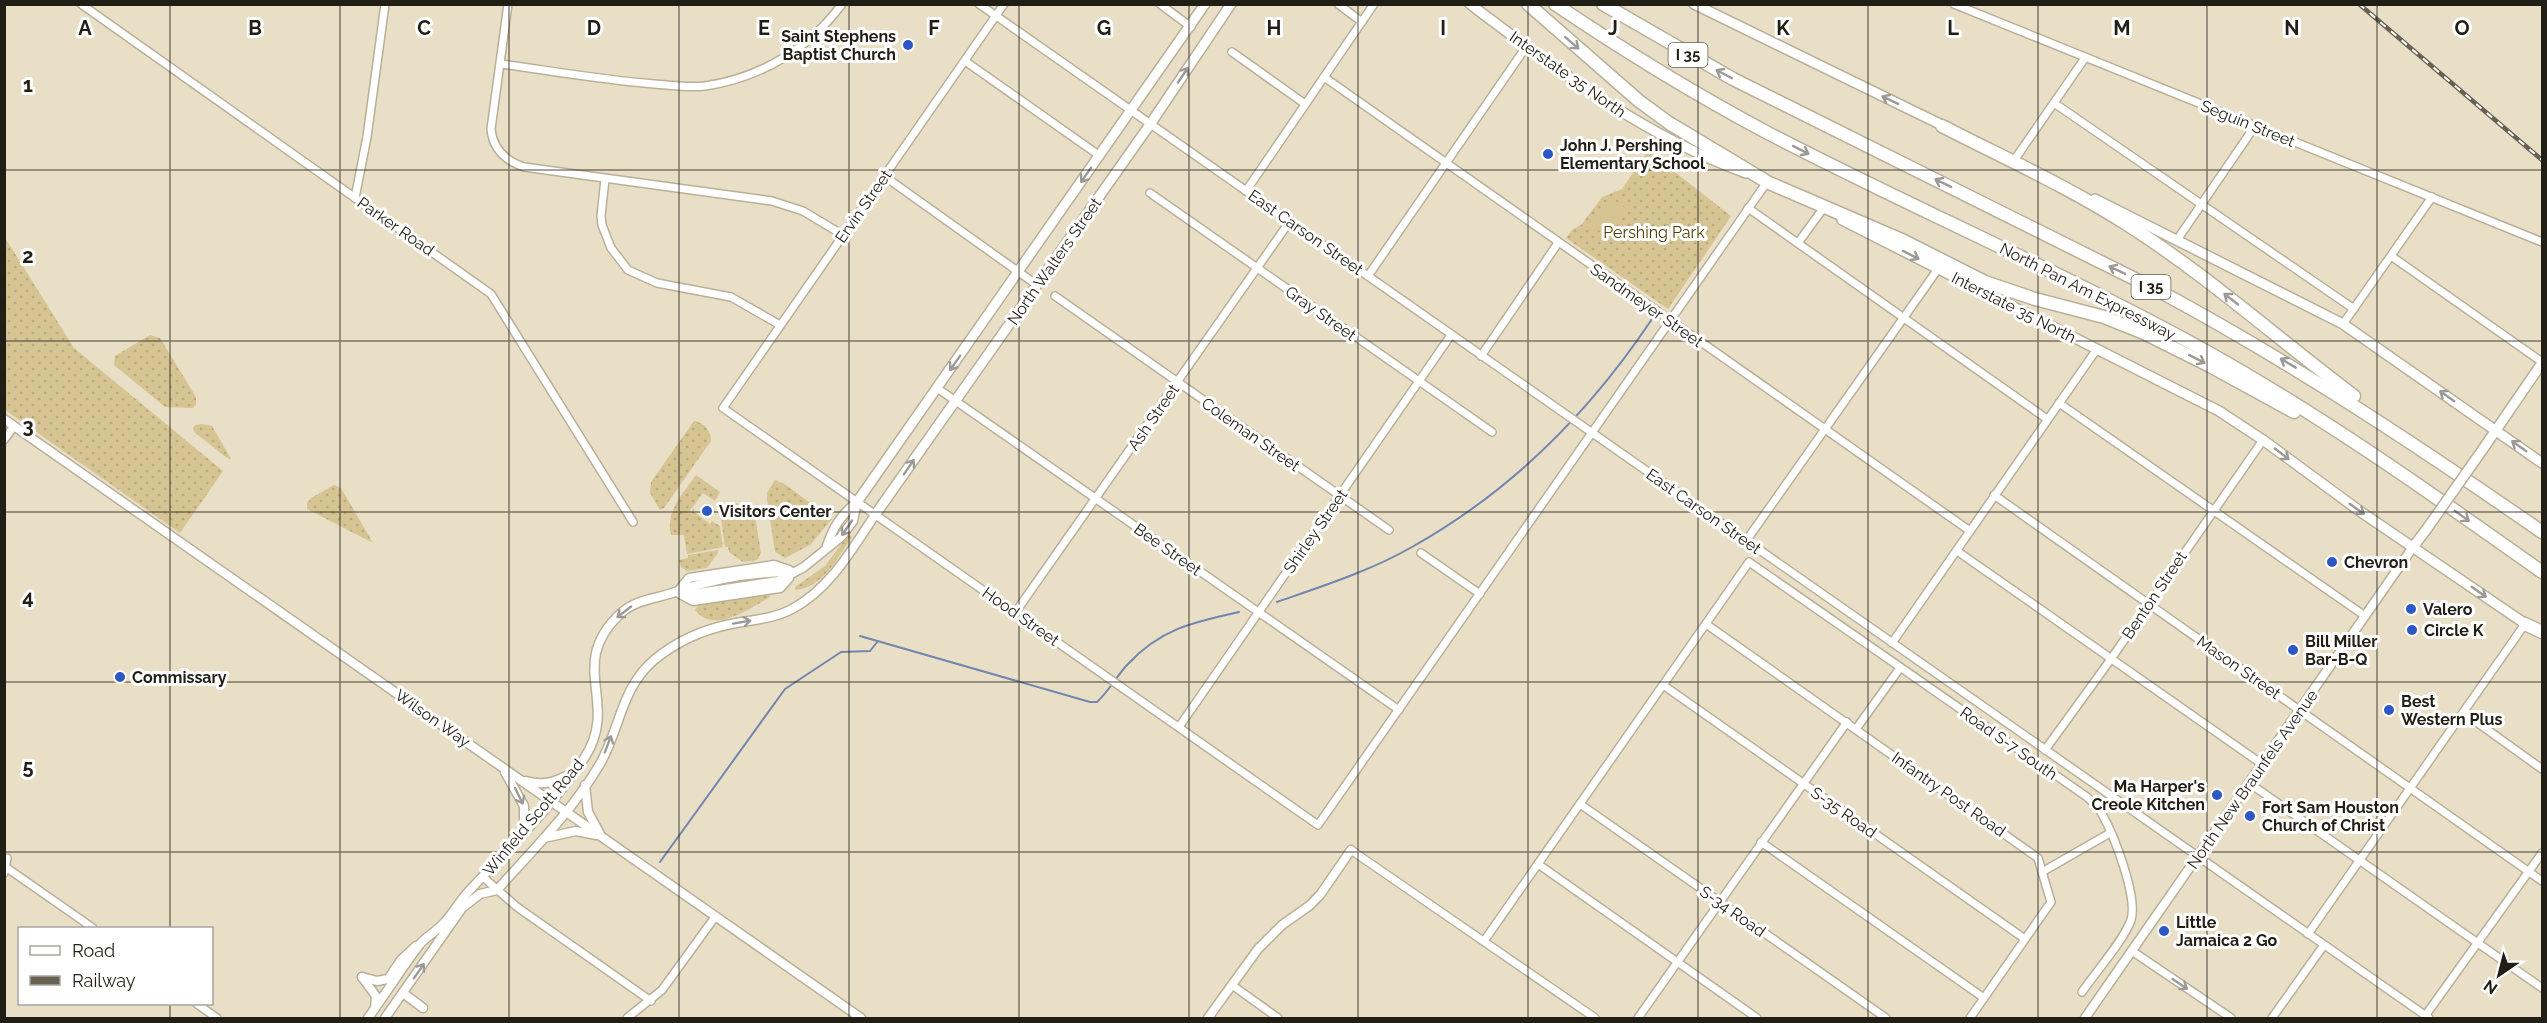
<svg xmlns="http://www.w3.org/2000/svg" width="2547" height="1023" viewBox="0 0 2547 1023" font-family="Raleway,sans-serif">
<defs>
<pattern id="grass-dots" width="8" height="8" patternUnits="userSpaceOnUse" patternTransform="scale(1.5)"><rect width="8" height="8" fill="#d6c493"/><path d="M2 2h.1M6 6h.1" fill="none" stroke="#b7a87e" stroke-width="1.8" stroke-linecap="round"/></pattern>
</defs>
<rect width="100%" height="100%" fill="#e9dfc7"/>
<!-- grass -->
<g fill="url(#grass-dots)">
<path d="M1648 151 1731 216 1668 309 1566 238 1573 229 1581 225 1602 197 1622 189Z"/>
<path d="M4 236 74 348 223 471 180 533 5 410Z"/>
<path d="M150 335 160 338 196 397V404L193 408 165 407 114 365 115 356Z"/>
<path d="M694 421C704 422 711 431 711 441L664 508 660 510 650 493 651 482Z"/>
<path d="M202 424 212 426 231 459 227 458 194 432 193 428 195 425Z"/>
<path d="M696 475 720 492 715 501 703 493 689 512 694 516 691 512 694 508V512L710 524 712 521 720 526 723 547 687 554 684 535H671C665 511 683 494 696 475Z"/>
<path d="M775 480 786 485 832 519 810 545 785 558 775 552 767 499V493Z"/>
<path d="M334 485 341 488 373 543 307 509V503L311 498Z"/>
<path d="M735 502 755 516 761 553 757 560 743 562 729 552 728 547H725L721 519Z"/>
<path d="M849 534 852 537C837 558 823 588 795 590V587L825 566Z"/>
<path d="M718 550V553L707 568 687 571 681 567 679 560 688 558V555Z"/>
<path d="M769 593 770 597C751 608 714 635 695 610L699 603Z"/>
</g>
<!-- garden -->
<path fill="#d6c493" d="M1610 197 1628 210 1608 237 1590 224Z"/>
<g fill="none" stroke-linecap="round" stroke-linejoin="round">
<!-- stream -->
<g stroke="#7286ae" stroke-width="2">
<path d="M1277 602C1323 586 1370 571 1412 547 1510 492 1590 412 1652 319"/>
<path d="M860 636 1090 702H1097C1109 691 1116 677 1127 665 1160 629 1193 622 1239 612"/>
<path d="M660 862 785 689 841 652 870 651 878 641"/>
</g>
<defs>
<g id="minor">
<path d="M81 4 491 294 633 522"/>
<path d="M508 4 491 129C493 149 506 161 524 167L772 201 803 211 843 235"/>
<path d="M979 4 2429 1018"/>
<path d="M1004 4 723 408 1318 825 1767 182"/>
<path d="M1160 4 1191 27"/>
<path d="M1338 4 1362 22"/>
<path d="M1954 4 2542 242"/>
<path d="M1232 52 1305 104"/>
<path d="M965 61 1100 156"/>
<path d="M501 64C552 71 603 80 654 84 671 85 688 88 705 86 760 78 809 49 842 4"/>
<path d="M1324 77 1970 531"/>
<path d="M2054 103 2354 309"/>
<path d="M2015 159 2085 58"/>
<path d="M884 176 1037 285"/>
<path d="M605 179 601 216 602 225 611 248 628 270 657 283 731 297 780 325"/>
<path d="M1246 191 1374 4"/>
<path d="M1150 193 1492 432"/>
<path d="M355 198 367 137 385 4"/>
<path d="M1748 208 2047 419"/>
<path d="M2177 240 2255 126"/>
<path d="M1798 243 1822 210"/>
<path d="M2391 256 2542 362"/>
<path d="M1368 276 1526 47"/>
<path d="M1055 296 1389 530"/>
<path d="M2343 324 2432 197"/>
<path d="M1481 356 1558 243"/>
<path d="M937 388 1399 710"/>
<path d="M2059 403 2365 616"/>
<path d="M4 440 14 426"/>
<path d="M1994 495 2542 881"/>
<path d="M1746 541 1938 269"/>
<path d="M1957 551 2262 764"/>
<path d="M1421 553 1480 594"/>
<path d="M1015 613 1290 221"/>
<path d="M1706 624 2038 858 2051 902 1970 1018"/>
<path d="M1892 643 2097 349"/>
<path d="M1663 685 2025 939"/>
<path d="M2464 713 2542 769"/>
<path d="M1179 727 1451 335"/>
<path d="M1856 729 1900 668"/>
<path d="M2045 750 2111 659 2263 440"/>
<path d="M2249 783 2542 988"/>
<path d="M1580 804 1886 1018"/>
<path d="M1761 842 1984 998"/>
<path d="M1351 850 1595 1018"/>
<path d="M1538 864 1757 1018"/>
<path d="M7 868 93 928"/>
<path d="M2042 872 2110 833"/>
<path d="M4 873 7 858"/>
<path d="M483 877 517 907 651 1001"/>
<path d="M2308 934 2525 624"/>
<path d="M1484 941 1749 562 2087 797C2092 802 2099 807 2102 814 2114 835 2138 897 2131 920 2124 940 2095 973 2082 992"/>
<path d="M2132 951 2231 1018"/>
<path d="M1232 985 1278 1018"/>
<path d="M197 1004 217 1018"/>
<path d="M2425 1016 2542 853"/>
<path d="M627 1018 662 990 715 917"/>
<path d="M1638 1018 1847 722"/>
<path d="M2272 1018 2324 945"/>
</g>
<g id="tertiary">
<path d="M4 419 861 1018"/>
<path d="M827 546C833 527 841 515 857 502"/>
<path d="M680 589 689 578 774 565 789 570"/>
<path d="M677 592 692 594 778 581 804 567 841 537 853 521 857 502"/>
<path d="M680 594 693 601 780 588 789 578"/>
<path d="M505 772 524 806V830"/>
<path d="M526 781C544 786 555 782 570 774"/>
<path d="M585 785 588 812 600 834"/>
<path d="M544 838 576 831 596 835"/>
<path d="M362 977 377 981 388 979 401 960 416 946"/>
<path d="M362 977 376 996 375 1008"/>
<path d="M403 993 423 1008"/>
<path d="M368 1018C386 994 402 967 420 944 427 936 437 931 444 923 453 913 460 901 469 891 509 848 553 806 585 757 620 702 566 665 620 614 637 598 658 599 678 591 714 579 756 572 794 572"/>
<path d="M385 1018 462 908 480 894 497 890C533 850 573 810 600 764 620 729 621 688 654 660 677 641 701 630 731 624 751 620 773 619 792 609 830 589 852 549 875 515"/>
<path d="M1208 1018 1258 949 1282 925 1309 906 1320 895 1351 850"/>
<path d="M2085 1018 2413 547"/>
</g>
<g id="secondary">
<path d="M1470 4C1556 69 1643 136 1746 173"/>
<path d="M1694 4 1948 128"/>
<path d="M2095 199 2343 324 2542 463"/>
<path d="M1842 220 2219 411 2263 440 2361 512 2530 627"/>
<path d="M2483 449 2542 363"/>
<path d="M857 502 1205 4"/>
<path d="M875 515 1151 123 1231 4"/>
<path d="M2413 547 2426 530"/>
</g>
<g id="motorway">
<path d="M1528 4 1639 101 1669 123 1764 180"/>
<path d="M1555 4C1623 50 1693 93 1766 132 1910 207 2060 271 2202 349 2321 415 2432 494 2542 572"/>
<path d="M1603 4 1733 79 2159 291C2293 363 2418 446 2542 532"/>
<path d="M1942 126C2004 158 2069 187 2128 225 2208 276 2278 339 2354 396"/>
<path d="M1767 182 1904 241 1985 282 2035 299 2104 317 2144 333 2210 366 2294 412"/>
<path d="M2525 624 2542 632"/>
</g>
</defs>
<!-- minor casing -->
<use href="#minor" stroke="#b9b099" stroke-width="10"/>
<!-- tertiary casing -->
<use href="#tertiary" stroke="#b9b099" stroke-width="11"/>
<!-- secondary casing -->
<use href="#secondary" stroke="#b9b099" stroke-width="12"/>
<!-- motorway casing -->
<use href="#motorway" stroke="#b9b099" stroke-width="15"/>
<!-- minor -->
<use href="#minor" stroke="#fff" stroke-width="7"/>
<!-- tertiary -->
<use href="#tertiary" stroke="#fff" stroke-width="8"/>
<!-- secondary -->
<use href="#secondary" stroke="#fff" stroke-width="9"/>
<!-- motorway -->
<use href="#motorway" stroke="#fff" stroke-width="12"/>
<defs>
<path id="rail" d="M2359 4 2542 160"/>
</defs>
<!-- rail casing -->
<use href="#rail" stroke="#676153" stroke-width="4.5"/>
<!-- rail -->
<use href="#rail" stroke="#fff" stroke-width="2" stroke-dasharray="7" stroke-linecap="butt"/>
<defs>
<path id="secondary-bridge" d="M2426 530 2483 449"/>
</defs>
<!-- secondary-bridge casing -->
<use href="#secondary-bridge" stroke="#b9b099" stroke-width="12" stroke-linecap="butt"/>
<!-- secondary-bridge -->
<use href="#secondary-bridge" stroke="#fff" stroke-width="9"/>
</g>
<!-- one-way arrows -->
<defs><path id="oneway-shaft" d="M-6 0H5M1.5-3L5.5 0L1.5 3" fill="none" stroke-width="1.6" stroke-linecap="round" stroke-linejoin="round" transform="scale(1.5)"/></defs>
<g stroke="#9b9a96">
<use href="#oneway-shaft" transform="translate(1572 43) rotate(41)"/>
<use href="#oneway-shaft" transform="translate(1724 74) rotate(-152)"/>
<use href="#oneway-shaft" transform="translate(1183 75) rotate(-56)"/>
<use href="#oneway-shaft" transform="translate(1890 100) rotate(-154)"/>
<use href="#oneway-shaft" transform="translate(1801 150) rotate(27)"/>
<use href="#oneway-shaft" transform="translate(1086 175) rotate(125)"/>
<use href="#oneway-shaft" transform="translate(1943 183) rotate(-154)"/>
<use href="#oneway-shaft" transform="translate(1911 255) rotate(27)"/>
<use href="#oneway-shaft" transform="translate(2117 270) rotate(-154)"/>
<use href="#oneway-shaft" transform="translate(2231 299) rotate(-142)"/>
<use href="#oneway-shaft" transform="translate(2197 359) rotate(27)"/>
<use href="#oneway-shaft" transform="translate(955 363) rotate(125)"/>
<use href="#oneway-shaft" transform="translate(2288 363) rotate(-149)"/>
<use href="#oneway-shaft" transform="translate(2447 396) rotate(-145)"/>
<use href="#oneway-shaft" transform="translate(2519 446) rotate(-145)"/>
<use href="#oneway-shaft" transform="translate(2282 454) rotate(38)"/>
<use href="#oneway-shaft" transform="translate(909 467) rotate(-55)"/>
<use href="#oneway-shaft" transform="translate(2357 509) rotate(35)"/>
<use href="#oneway-shaft" transform="translate(2462 516) rotate(35)"/>
<use href="#oneway-shaft" transform="translate(847 528) rotate(124)"/>
<use href="#oneway-shaft" transform="translate(2479 592) rotate(35)"/>
<use href="#oneway-shaft" transform="translate(624 612) rotate(142)"/>
<use href="#oneway-shaft" transform="translate(742 622) rotate(-10)"/>
<use href="#oneway-shaft" transform="translate(608 744) rotate(-69)"/>
<use href="#oneway-shaft" transform="translate(519 796) rotate(64)"/>
<use href="#oneway-shaft" transform="translate(419 971) rotate(-55)"/>
<use href="#oneway-shaft" transform="translate(2180 984) rotate(34)"/>
</g>
<!-- grid -->
<path fill="none" stroke="#211e15" stroke-width="1.5" stroke-opacity="0.55" d="M170 4V928M340 4V1018M509 4V1018M679 4V1018M849 4V1018M1019 4V1018M1189 4V1018M1358 4V1018M1528 4V1018M1698 4V1018M1868 4V1018M2038 4V1018M2207 4V1018M2377 4V1018M4 170H2542M4 341H2542M4 512H2542M4 682H2542M4 852H2542M170 1004V1018"/>
<!-- markers -->
<g fill="#2e57c6" stroke="#fff" stroke-width="2">
<circle cx="908" cy="45" r="6"/>
<circle cx="1548" cy="154" r="6"/>
<circle cx="707" cy="511" r="6"/>
<circle cx="2332" cy="562" r="6"/>
<circle cx="2411" cy="609" r="6"/>
<circle cx="2412" cy="630" r="6"/>
<circle cx="2293" cy="650" r="6"/>
<circle cx="120" cy="677" r="6"/>
<circle cx="2389" cy="710" r="6"/>
<circle cx="2217" cy="795" r="6"/>
<circle cx="2250" cy="816" r="6"/>
<circle cx="2164" cy="931" r="6"/>
</g>
<g text-anchor="middle" stroke-width="6" stroke-linejoin="round" paint-order="stroke">
<!-- shield labels -->
<g fill="#fff" stroke="#64625b" stroke-width="1.5">
<rect x="1668.5" y="43" width="39" height="24" rx="4.5"/>
<rect x="2131.5" y="275" width="39" height="24" rx="4.5"/>
</g>
<g font-size="15" font-weight="bold" fill="#211e15">
<text x="1688" y="60">I 35</text>
<text x="2151" y="292">I 35</text>
</g>
<!-- poi labels -->
<g font-size="16" font-weight="bold" fill="#211e15" stroke="#fff" text-anchor="start">
<text x="896" y="42" text-anchor="end">Saint Stephens<tspan x="896" dy="18">Baptist Church</tspan></text>
<text x="1560" y="151">John J. Pershing<tspan x="1560" dy="18">Elementary School</tspan></text>
<text x="719" y="517">Visitors Center</text>
<text x="2344" y="568">Chevron</text>
<text x="2423" y="615">Valero</text>
<text x="2424" y="636">Circle K</text>
<text x="2305" y="647">Bill Miller<tspan x="2305" dy="18">Bar-B-Q</tspan></text>
<text x="132" y="683">Commissary</text>
<text x="2401" y="707">Best<tspan x="2401" dy="18">Western Plus</tspan></text>
<text x="2205" y="792" text-anchor="end">Ma Harper's<tspan x="2205" dy="18">Creole Kitchen</tspan></text>
<text x="2262" y="813">Fort Sam Houston<tspan x="2262" dy="18">Church of Christ</tspan></text>
<text x="2176" y="928">Little<tspan x="2176" dy="18">Jamaica 2 Go</tspan></text>
</g>
<!-- street labels -->
<g font-size="16" fill="#211e15" stroke="#fff">
<text transform="translate(1568 74) rotate(35)" y="6">Interstate 35 North</text>
<text transform="translate(2248 123) rotate(22)" y="6">Seguin Street</text>
<text transform="translate(863 206) rotate(-55)" y="6">Ervin Street</text>
<text transform="translate(396 226) rotate(35)" y="6">Parker Road</text>
<text transform="translate(1306 232) rotate(35)" y="6">East Carson Street</text>
<text transform="translate(1054 261) rotate(-55)" y="6">North Walters Street</text>
<text transform="translate(2088 291) rotate(27)" y="6">North Pan Am Expressway</text>
<text transform="translate(1647 305) rotate(35)" y="6">Sandmeyer Street</text>
<text transform="translate(2014 307) rotate(27)" y="6">Interstate 35 North</text>
<text transform="translate(1321 313) rotate(35)" y="6">Gray Street</text>
<text transform="translate(1153 417) rotate(-55)" y="6">Ash Street</text>
<text transform="translate(1251 434) rotate(35)" y="6">Coleman Street</text>
<text transform="translate(1704 511) rotate(35)" y="6">East Carson Street</text>
<text transform="translate(1315 531) rotate(-55)" y="6">Shirley Street</text>
<text transform="translate(1168 549) rotate(35)" y="6">Bee Street</text>
<text transform="translate(2154 595) rotate(-56)" y="6">Benton Street</text>
<text transform="translate(1021 616) rotate(35)" y="6">Hood Street</text>
<text transform="translate(2239 667) rotate(35)" y="6">Mason Street</text>
<text transform="translate(433 718) rotate(35)" y="6">Wilson Way</text>
<text transform="translate(2009 743) rotate(35)" y="6">Road S-7 South</text>
<text transform="translate(2252 779) rotate(-55)" y="6">North New Braunfels Avenue</text>
<text transform="translate(1949 794) rotate(35)" y="6">Infantry Post Road</text>
<text transform="translate(1844 812) rotate(35)" y="6">S-35 Road</text>
<text transform="translate(533 817) rotate(-50)" y="6">Winfield Scott Road</text>
<text transform="translate(1733 911) rotate(35)" y="6">S-34 Road</text>
</g>
<!-- park labels -->
<g font-size="16" fill="#4e3c01" stroke="#fff">
<text x="1654" y="238">Pershing Park</text>
</g>
</g>
<g font-size="20" text-anchor="middle" font-weight="bold" fill="#211e15" stroke="#fff" stroke-width="6" stroke-linejoin="round" paint-order="stroke">
<text x="85" y="35">A</text>
<text x="255" y="35">B</text>
<text x="424" y="35">C</text>
<text x="594" y="35">D</text>
<text x="764" y="35">E</text>
<text x="934" y="35">F</text>
<text x="1104" y="35">G</text>
<text x="1274" y="35">H</text>
<text x="1443" y="35">I</text>
<text x="1613" y="35">J</text>
<text x="1783" y="35">K</text>
<text x="1953" y="35">L</text>
<text x="2122" y="35">M</text>
<text x="2292" y="35">N</text>
<text x="2462" y="35">O</text>
<text x="28" y="92">1</text>
<text x="28" y="263">2</text>
<text x="28" y="433">3</text>
<text x="28" y="604">4</text>
<text x="28" y="774">5</text>
</g>
<!-- border -->
<rect width="2547" height="1023" fill="none" stroke="#211e15" stroke-width="12"/>
<!-- legend -->
<rect x="18" y="927" width="195" height="78" fill="#ffffff" stroke="#a6a5a1" stroke-width="1.5"/>
<rect x="30" y="946" width="30" height="9" fill="#ffffff" stroke="#a6a5a1" stroke-width="1.5"/>
<text x="72" y="957" font-size="18" fill="#211e15">Road</text>
<rect x="30" y="976" width="30" height="9" fill="#676153" stroke="#a6a5a1" stroke-width="1.5"/>
<text x="72" y="987" font-size="18" fill="#211e15">Railway</text>
<!-- north arrow -->
<g transform="translate(2499 975) rotate(215)" stroke="#ffffff" stroke-width="4.5" paint-order="stroke">
<path d="M0-4.5L10 22L0 15L-10 22Z" fill="#211e15"/>
<text y="-9" font-size="16" font-weight="bold" text-anchor="middle" fill="#211e15">N</text>
</g>
</svg>
